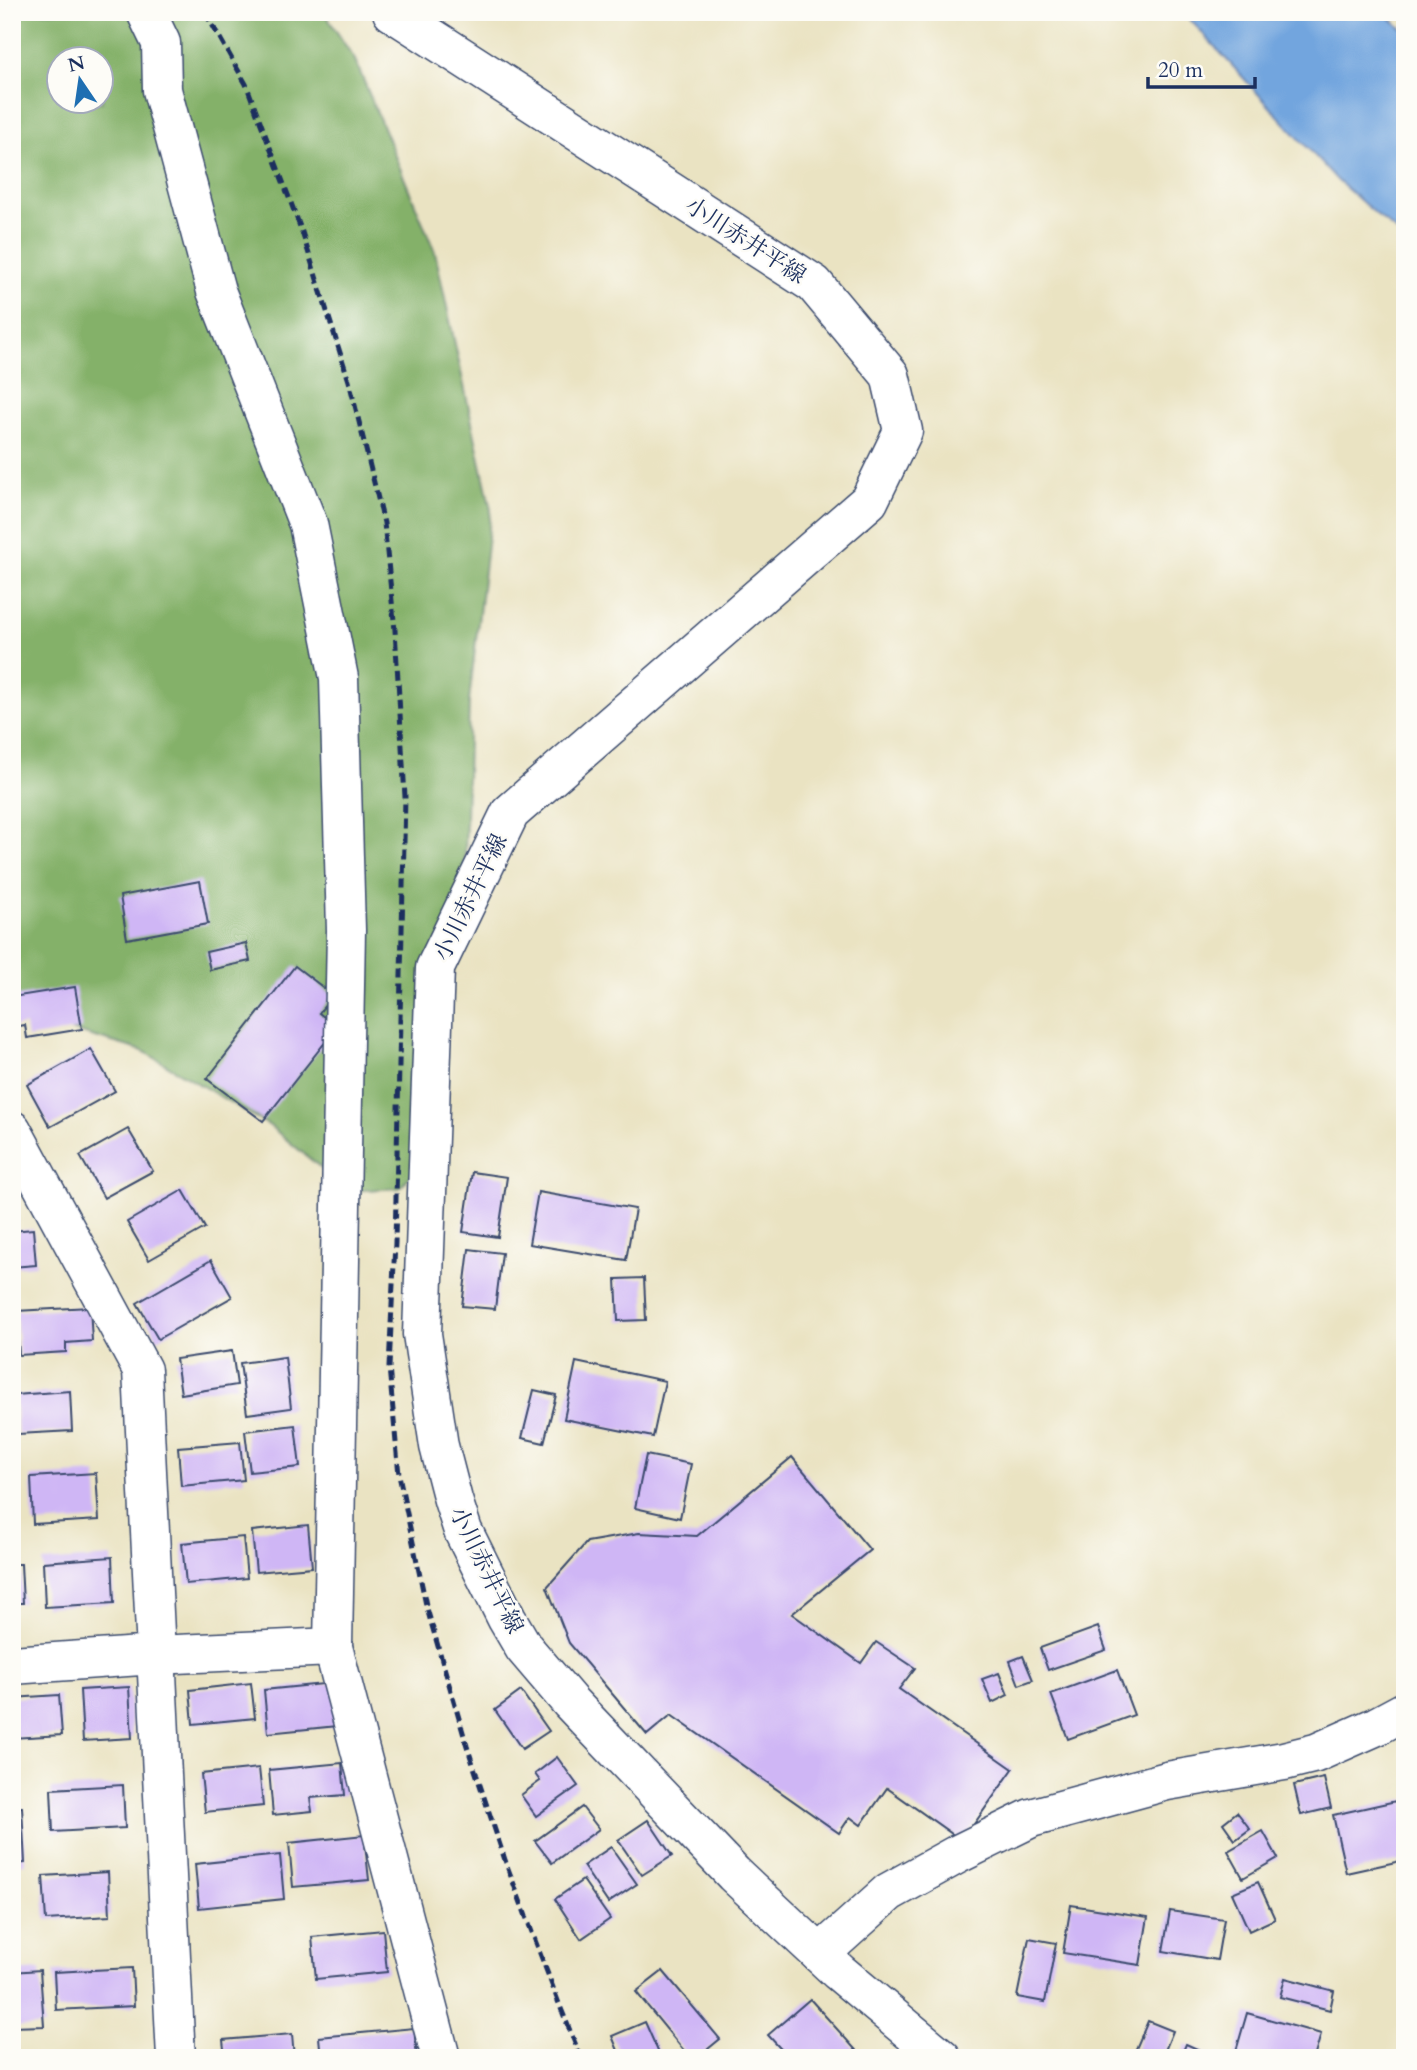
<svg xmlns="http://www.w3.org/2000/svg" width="1417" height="2070" viewBox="0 0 1417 2070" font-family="Cardo,'Noto Serif JP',serif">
<rect width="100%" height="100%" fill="#fdfcf7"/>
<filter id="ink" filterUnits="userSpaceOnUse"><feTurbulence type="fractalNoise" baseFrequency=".0143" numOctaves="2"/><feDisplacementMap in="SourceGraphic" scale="14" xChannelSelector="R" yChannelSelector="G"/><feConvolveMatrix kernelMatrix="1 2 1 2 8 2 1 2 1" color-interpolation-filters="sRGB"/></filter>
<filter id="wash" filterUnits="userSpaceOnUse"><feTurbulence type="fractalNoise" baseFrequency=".00686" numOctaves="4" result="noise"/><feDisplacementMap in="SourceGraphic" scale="28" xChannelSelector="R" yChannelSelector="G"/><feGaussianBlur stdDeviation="1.57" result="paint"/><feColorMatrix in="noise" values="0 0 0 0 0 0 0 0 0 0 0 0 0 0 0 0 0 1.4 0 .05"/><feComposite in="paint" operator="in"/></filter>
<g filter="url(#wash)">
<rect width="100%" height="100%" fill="#eae3c2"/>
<!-- forest -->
<path fill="#84b169" stroke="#507064" stroke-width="2" fill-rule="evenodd" d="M12 12H324L355 60 435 252 491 510 469 701 465 858 450 994 427 1155 400 1188 349 1191 270 1126 143 1051 12 1013ZM60 60H102V102H60Z"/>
<!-- water -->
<path fill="#72a5de" stroke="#466a9e" stroke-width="2" d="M1183 12H1383L1405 31V239L1338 181Z"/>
<g id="blocks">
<!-- building -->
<g fill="#cfb6f5">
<path d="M200 881 208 924 127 939 120 896Z"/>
<path d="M246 943 250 961 210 970 206 952Z"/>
<path d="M295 966 333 995 319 1013 337 1027 263 1121 207 1079Z"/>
<path d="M75 987 82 1029 27 1038 25 1025 14 1027 12 997Z"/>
<path d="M91 1049 115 1091 50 1127 27 1085Z"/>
<path d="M128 1129 153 1171 104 1198 80 1156Z"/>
<path d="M472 1172 507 1177 498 1237 463 1232Z"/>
<path d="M183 1190 205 1228 149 1260 127 1222Z"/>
<path d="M538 1192 635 1209 626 1260 529 1244Z"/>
<path d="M33 1229 36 1265 12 1267V1231Z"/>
<path d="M469 1249 502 1253 495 1309 462 1306Z"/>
<path d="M211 1260 232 1297 158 1339 137 1303Z"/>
<path d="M644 1278 646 1320 618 1321 616 1279Z"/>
<path d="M90 1307 92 1341 66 1343V1352L19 1355 16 1311Z"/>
<path d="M232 1351 237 1385 181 1394 176 1359Z"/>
<path d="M285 1357 291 1408 247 1414 240 1363Z"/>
<path d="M576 1362 665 1381 653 1437 564 1419Z"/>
<path d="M534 1390 556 1395 544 1443 522 1438Z"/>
<path d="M70 1391 72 1431 18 1434 15 1395Z"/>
<path d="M295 1425 300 1467 250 1472 245 1431Z"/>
<path d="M240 1442 244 1480 181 1486 178 1447Z"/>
<path d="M646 1455 691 1464 680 1518 635 1508Z"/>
<path d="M792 1457 870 1550 792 1614 861 1663 876 1642 915 1668 899 1689 1013 1769 962 1841 887 1788 861 1825 850 1817 839 1833 671 1715 647 1735 569 1643 547 1587 587 1542 639 1533 697 1536Z"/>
<path d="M96 1473 99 1520 33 1524 31 1477Z"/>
<path d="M308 1525 312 1567 256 1572 252 1531Z"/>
<path d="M243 1537 247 1578 186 1584 182 1543Z"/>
<path d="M112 1557 114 1603 45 1607 43 1562Z"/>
<path d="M12 1564H21L23 1603H12Z"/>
<path d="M1098 1627 1106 1650 1048 1670 1040 1648Z"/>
<path d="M1023 1656 1033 1680 1019 1685 1010 1661Z"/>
<path d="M1117 1670 1134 1715 1068 1739 1051 1694Z"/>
<path d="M999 1673 1008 1695 992 1703 982 1679Z"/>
<path d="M251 1683 255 1718 193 1724 190 1690Z"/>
<path d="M333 1683 337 1726 268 1733 264 1690Z"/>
<path d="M129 1687 132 1738 83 1741 80 1690Z"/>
<path d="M521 1691 549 1731 522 1749 495 1710Z"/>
<path d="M59 1695 62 1735 12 1738V1698Z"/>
<path d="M557 1757 578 1786 536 1816 521 1795 540 1781 535 1774Z"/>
<path d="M342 1763 345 1795 310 1798 312 1811 273 1815 269 1770Z"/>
<path d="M259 1768 263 1806 205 1812 201 1774Z"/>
<path d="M1324 1778 1331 1808 1301 1815 1294 1785Z"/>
<path d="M123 1785 125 1828 53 1832 51 1789Z"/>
<path d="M1405 1799V1860L1346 1873 1333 1815Z"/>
<path d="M12 1807H22L25 1863 12 1864Z"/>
<path d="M582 1807 599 1829 552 1863 535 1841Z"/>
<path d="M1237 1812 1250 1829 1235 1840 1223 1823Z"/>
<path d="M648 1820 672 1856 642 1875 618 1840Z"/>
<path d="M1263 1831 1278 1858 1243 1878 1228 1851Z"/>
<path d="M364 1835 369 1880 293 1887 289 1843Z"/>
<path d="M611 1847 637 1884 608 1903 583 1866Z"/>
<path d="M280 1855 284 1899 199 1908 195 1864Z"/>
<path d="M108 1872 110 1916 46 1920 43 1876Z"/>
<path d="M583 1880 610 1919 581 1939 555 1899Z"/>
<path d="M1258 1882 1275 1919 1249 1931 1232 1893Z"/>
<path d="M1071 1905 1148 1917 1140 1965 1063 1953Z"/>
<path d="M1170 1911 1224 1919 1217 1960 1163 1951Z"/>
<path d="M383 1930 387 1972 316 1979 312 1937Z"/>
<path d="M1029 1938 1056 1943 1045 2002 1017 1997Z"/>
<path d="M132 1968 134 2006 56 2010 54 1972Z"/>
<path d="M40 1970 44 2026 12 2027V1972Z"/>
<path d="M663 1971 720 2039 697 2058H690L636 1992Z"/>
<path d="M1285 1978 1334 1991 1330 2010 1280 1997Z"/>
<path d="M810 1999 863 2058H789L768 2035Z"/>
<path d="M1247 2013 1321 2034 1314 2058H1234Z"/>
<path d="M1148 2021 1173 2031 1162 2058H1132Z"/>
<path d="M645 2022 661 2058H621L612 2036Z"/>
<path d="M414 2028 417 2058H321L319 2037Z"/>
<path d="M292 2034 294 2058H225L223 2040Z"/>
<path d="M1186 2044 1217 2058H1180Z"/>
</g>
</g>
</g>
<g filter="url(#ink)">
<use href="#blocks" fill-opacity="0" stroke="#3a4a6d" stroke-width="2"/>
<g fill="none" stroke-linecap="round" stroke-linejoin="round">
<defs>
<g id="minor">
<path d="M146 12 161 43 162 90 216 291 308 524 339 678 346 930 333 1647 441 2058"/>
<path d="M12 1130 142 1370 176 2058"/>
<path d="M12 1665 155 1655 333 1647"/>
<path d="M820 1954 889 1892 956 1855 1031 1818 1167 1781 1284 1761 1316 1753 1377 1726 1405 1711"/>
</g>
<path id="major" d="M392 12 814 284 890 375 903 431 869 501 510 813 435 968 422 1334 439 1446 453 1500 463 1531 507 1619 524 1648 570 1702 734 1874 839 1972 942 2058"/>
</defs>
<!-- minor casing -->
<use href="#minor" stroke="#3a4a6d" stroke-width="41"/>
<!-- major casing -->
<use href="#major" stroke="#3a4a6d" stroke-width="41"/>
<!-- minor -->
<use href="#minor" stroke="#fff" stroke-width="38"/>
<!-- major -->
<use href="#major" stroke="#fff" stroke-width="38"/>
<!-- rail -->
<path stroke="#1b2f5e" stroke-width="5" stroke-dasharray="10 5" stroke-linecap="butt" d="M205 12 246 84 302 232 349 381 384 523 395 630 405 797 395 1243 389 1367 399 1475 426 1605 467 1746 507 1866 558 2001 581 2058"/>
</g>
</g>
<g text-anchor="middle" stroke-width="5" stroke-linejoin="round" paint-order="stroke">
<!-- street labels -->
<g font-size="23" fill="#1b2f5e" stroke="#fdfcf7">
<text transform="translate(746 240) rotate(33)" y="8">小川赤井平線</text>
<text transform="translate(470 897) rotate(-64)" y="8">小川赤井平線</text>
<text transform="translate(487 1570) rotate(64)" y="8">小川赤井平線</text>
</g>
</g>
<!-- margin -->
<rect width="1417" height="2070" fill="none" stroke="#fdfcf7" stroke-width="42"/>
<!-- north arrow -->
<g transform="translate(80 80) rotate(347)"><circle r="33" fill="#fdfcf7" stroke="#a3aaba" stroke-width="2"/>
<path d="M0-5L12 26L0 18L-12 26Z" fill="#1f6fb2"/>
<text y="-10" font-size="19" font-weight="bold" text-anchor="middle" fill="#1b2f5e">N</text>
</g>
<!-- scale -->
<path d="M1148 77v10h107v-10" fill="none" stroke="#1b2f5e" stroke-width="3.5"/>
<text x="1158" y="77" font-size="21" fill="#1b2f5e" stroke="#fdfcf7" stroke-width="5" paint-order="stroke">20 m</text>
</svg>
